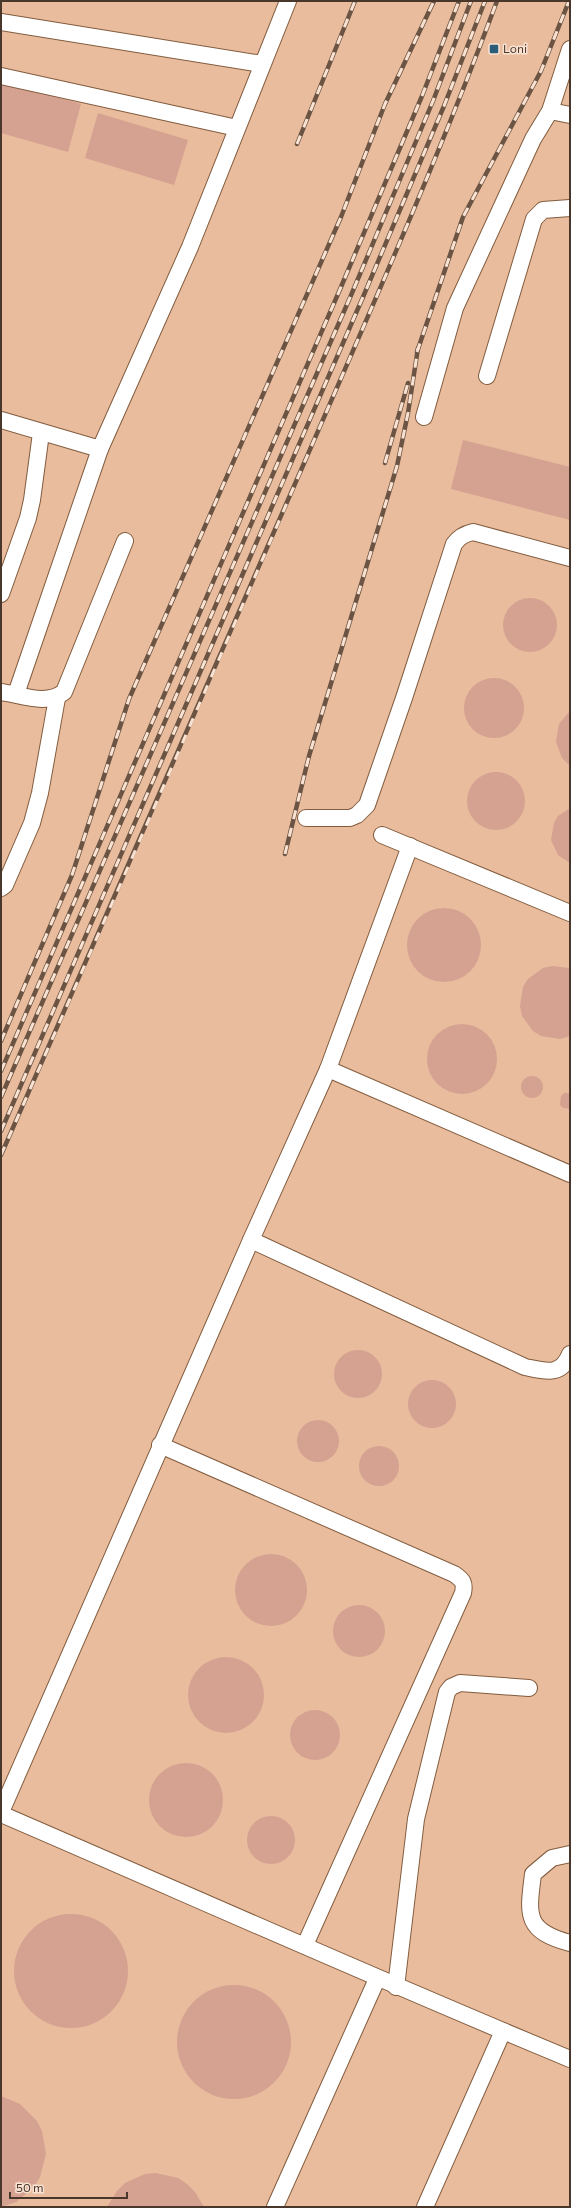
<svg xmlns="http://www.w3.org/2000/svg" width="571" height="2208" viewBox="0 0 571 2208" font-family="Commissioner,sans-serif">
<rect width="100%" height="100%" fill="#e8bc9c"/>
<!-- building -->
<g fill="#d5a191">
<path d="M1 82 81 104 68 152 1 133Z"/>
<path d="M98 113 188 140 174 185 85 158Z"/>
<path d="M463 440 570 467V520L451 489Z"/>
<circle cx="530" cy="625" r="27"/>
<circle cx="494" cy="708" r="30"/>
<path d="M570 711V766L562 758 556 742 559 724Z"/>
<circle cx="496" cy="801" r="29"/>
<path d="M570 808V863L558 855 551 840 554 823 558 816Z"/>
<circle cx="444" cy="945" r="37"/>
<path d="M552 966 570 968V1036L560 1039 541 1036 533 1031 522 1016 520 1006 523 987 528 979 543 968Z"/>
<circle cx="462" cy="1059" r="35"/>
<circle cx="532" cy="1087" r="11"/>
<path d="M564 1093H570V1109L563 1108 560 1105 561 1096Z"/>
<circle cx="358" cy="1374" r="24"/>
<circle cx="432" cy="1404" r="24"/>
<circle cx="318" cy="1441" r="21"/>
<circle cx="379" cy="1466" r="20"/>
<circle cx="271" cy="1590" r="36"/>
<circle cx="359" cy="1631" r="26"/>
<circle cx="226" cy="1695" r="38"/>
<circle cx="315" cy="1735" r="25"/>
<circle cx="186" cy="1800" r="37"/>
<circle cx="271" cy="1840" r="24"/>
<circle cx="71" cy="1971" r="57"/>
<circle cx="234" cy="2042" r="57"/>
<path d="M1 2096 20 2104 37 2121 42 2131 46 2154 40 2177 34 2187 16 2202 1 2207Z"/>
<path d="M156 2173 178 2178 187 2184 195 2192 204 2207H107L117 2191 125 2183 145 2174Z"/>
</g>
<g fill="none" stroke-linecap="round" stroke-linejoin="round">
<defs>
<g id="minor">
<path d="M1 22 262 64"/>
<path d="M1 76 237 128"/>
<path d="M550 111 570 115"/>
<path d="M487 376 534 219 543 210 570 208"/>
<path d="M424 417 455 308 533 139 550 111 570 49"/>
<path d="M1 420 100 449 190 247 288 1"/>
<path d="M1 594 28 518 32 500 41 433"/>
<path d="M1 692C22 695 47 706 64 692L125 541"/>
<path d="M16 694 100 449"/>
<path d="M306 818H350L357 815 367 805 404 698 454 544C459 537 464 534 473 532L570 558"/>
<path d="M382 835 570 913"/>
<path d="M1 888 5 885 32 823 40 793 57 698"/>
<path d="M328 1069 570 1174"/>
<path d="M251 1240 525 1367C545 1371 561 1377 570 1354"/>
<path d="M160 1445 454 1574C463 1580 465 1583 463 1593L305 1945"/>
<path d="M1 1812 251 1240 328 1069 410 846"/>
<path d="M1 1814C191 1896 379 1980 570 2059"/>
<path d="M570 1854 552 1858 533 1874C528 1914 524 1931 570 1943"/>
<path d="M396 1987 416 1819 447 1692 451 1687 460 1683 529 1688"/>
<path d="M275 2207 377 1979"/>
<path d="M425 2207 503 2031"/>
</g>
</defs>
<!-- minor casing -->
<use href="#minor" stroke="#825c3f" stroke-width="18"/>
<!-- minor -->
<use href="#minor" stroke="#fff" stroke-width="16"/>
<defs>
<g id="rail">
<path d="M297 144 355 1"/>
<path d="M417 352 463 217 541 71 569 1"/>
<path d="M385 463 408 383"/>
<path d="M285 854 309 756 397 466 408 413 418 348"/>
<path d="M1 1041 72 875 129 699 341 217 385 104 434 1"/>
<path d="M1 1071 341 287 422 96 459 1"/>
<path d="M1 1097 352 293 433 101 471 1"/>
<path d="M1 1131 363 297 444 106 485 1"/>
<path d="M1 1155C103 924 205 693 305 461 371 309 439 157 497 1"/>
</g>
</defs>
<!-- rail casing -->
<use href="#rail" stroke="#6b5443" stroke-width="4.5"/>
<!-- rail -->
<use href="#rail" stroke="#f9e2d2" stroke-width="3" stroke-dasharray="9" stroke-linecap="butt"/>
</g>
<!-- markers -->
<rect fill="#2b5c7a" stroke="#f9e2d2" stroke-width="1.5" x="489" y="44" width="10" height="10" rx="2"/>
<g text-anchor="middle" stroke-width="3" stroke-linejoin="round" paint-order="stroke">
<!-- poi labels -->
<g font-size="12" fill="#48372a" stroke="#f9e2d2" text-anchor="start">
<text x="503" y="53">Loni</text>
</g>
</g>
<!-- border -->
<rect width="571" height="2208" fill="none" stroke="#48372a" stroke-width="4"/>
<!-- scale -->
<path d="M10 2192v6h117v-6" fill="none" stroke="#48372a" stroke-width="2"/>
<text x="16" y="2192" font-size="12" fill="#48372a" stroke="#f9e2d2" stroke-width="3" paint-order="stroke">50 m</text>
</svg>
